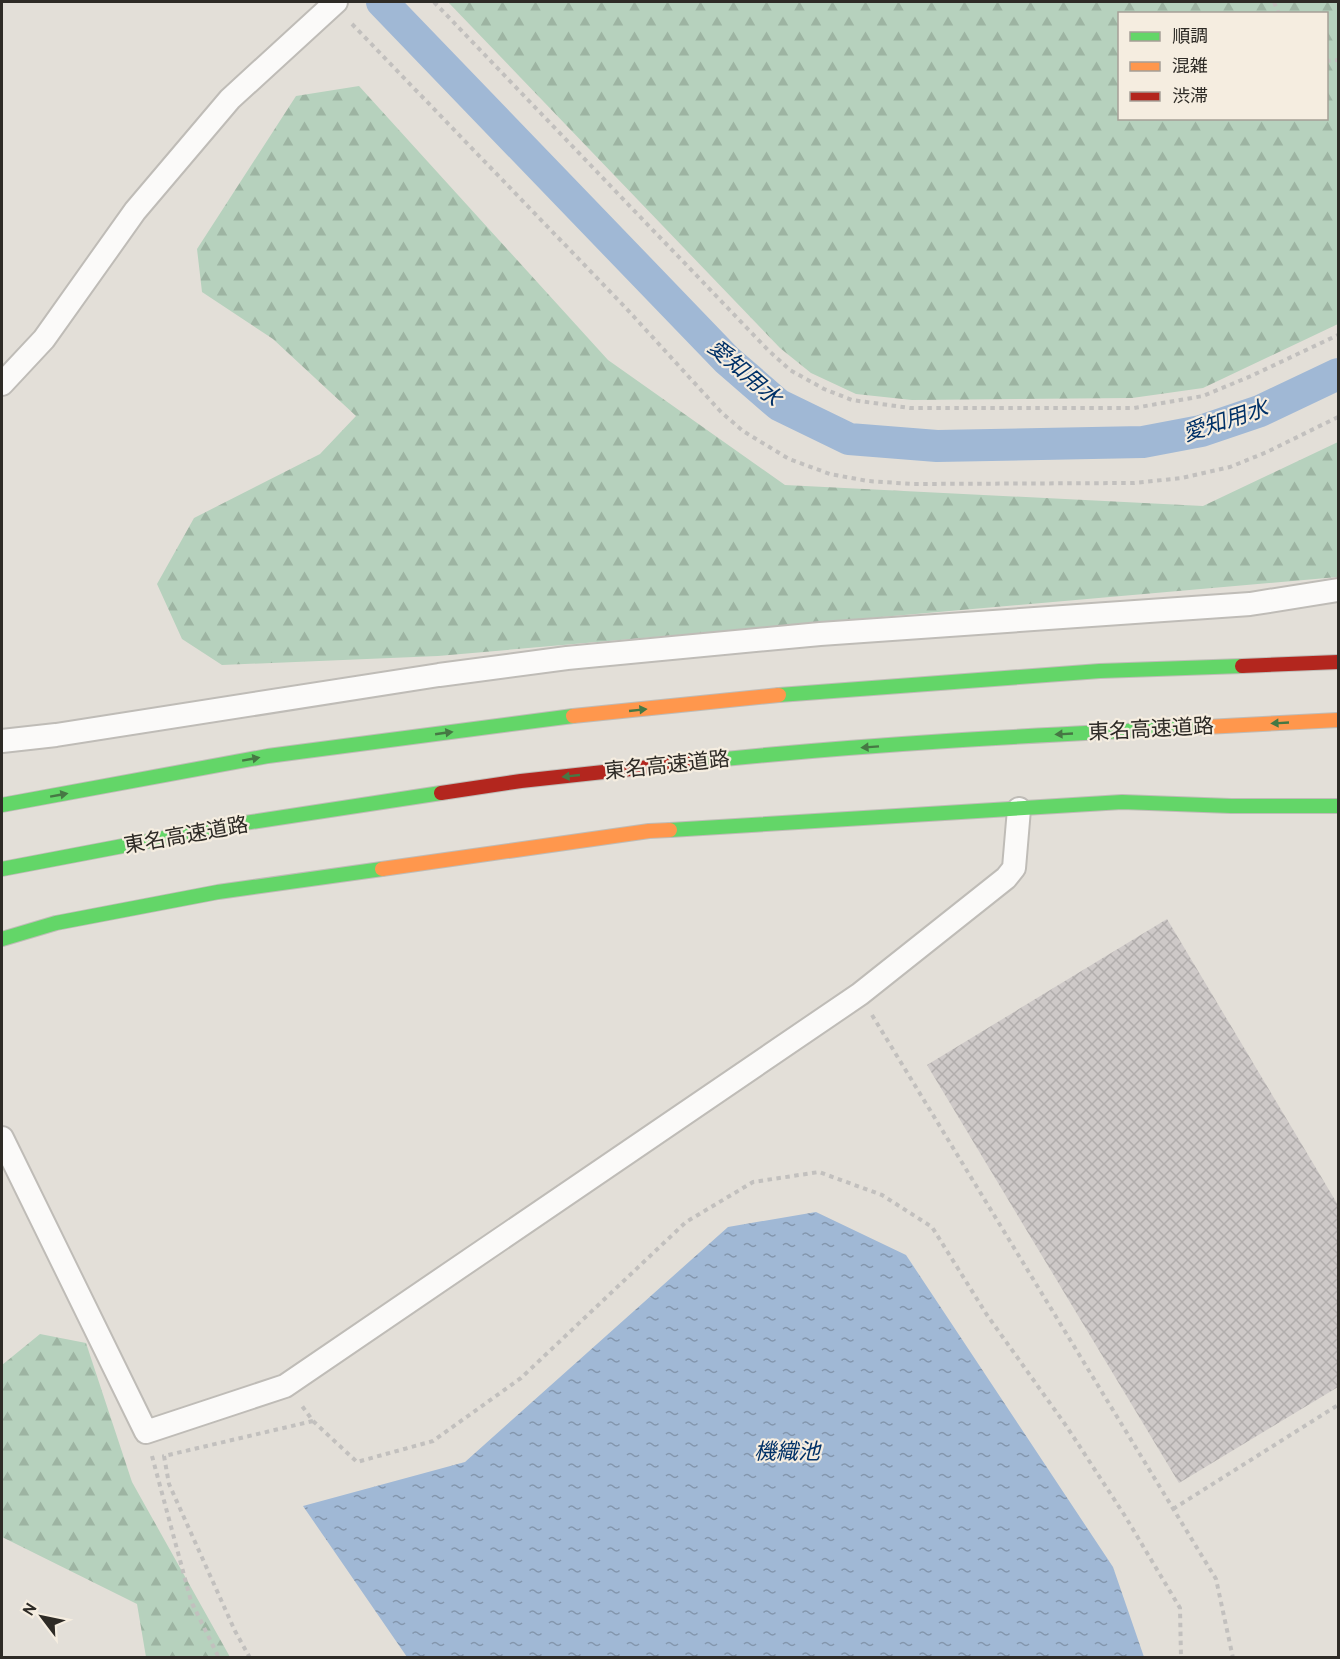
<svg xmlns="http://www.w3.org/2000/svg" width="1340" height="1659" viewBox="0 0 1340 1659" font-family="Overpass,'Noto Sans JP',sans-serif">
<defs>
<pattern id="forest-firs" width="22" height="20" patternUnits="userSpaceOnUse" patternTransform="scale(1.5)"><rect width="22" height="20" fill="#b6d1bd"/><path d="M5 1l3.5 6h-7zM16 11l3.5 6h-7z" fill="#9db4a2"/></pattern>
<pattern id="water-ripples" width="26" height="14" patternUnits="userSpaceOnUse" patternTransform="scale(1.5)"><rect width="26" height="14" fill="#a0b8d5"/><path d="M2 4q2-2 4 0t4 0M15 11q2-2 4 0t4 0" fill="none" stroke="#8396ad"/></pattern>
<pattern id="building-cross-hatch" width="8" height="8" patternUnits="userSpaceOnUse" patternTransform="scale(1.5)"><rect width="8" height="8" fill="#cec9c8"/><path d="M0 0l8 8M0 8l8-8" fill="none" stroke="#b1adac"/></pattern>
</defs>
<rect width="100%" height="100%" fill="#e3dfd8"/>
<!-- forest -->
<g fill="url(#forest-firs)" fill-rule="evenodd">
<path d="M448 2H1338V324L1203 388 1132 398 912 400 856 394 811 373 780 348ZM1120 14H1326V118H1120Z"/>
<path d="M359 86 608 360 785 485 1203 506 1338 442V577L438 656 222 665 182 639 157 584 194 518 320 454 356 416 273 339 202 292 197 249 296 96Z"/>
<path d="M40 1334 86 1343 132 1482 230 1657H146L137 1604 2 1537V1365Z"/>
</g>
<!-- water -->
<path fill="url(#water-ripples)" d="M816 1212 906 1255 1113 1567 1144 1657H407L303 1506 465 1462 728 1227Z"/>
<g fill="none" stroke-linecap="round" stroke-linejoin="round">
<!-- canal -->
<path stroke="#a0b8d5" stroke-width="32" d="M382 2 727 360 779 405 849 439 937 446 1143 442 1201 431 1260 411 1338 374"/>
</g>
<!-- building -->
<path fill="url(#building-cross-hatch)" d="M1167 919 1338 1205V1387L1179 1483 927 1065Z"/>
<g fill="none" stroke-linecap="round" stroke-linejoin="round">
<defs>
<g id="street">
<path d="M2 384 44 339 135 211 230 99 336 2"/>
<path d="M2 741 56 735 439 675 567 658 820 634 1250 604 1338 590"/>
<path d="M2 1138 146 1432 285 1386 860 994 1006 878 1014 868 1019 809"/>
</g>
<g id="fast">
<path d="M779 695 1100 671 1242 666"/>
<path d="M695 762C865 744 1036 735 1206 727"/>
<path d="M2 805 268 756 573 716"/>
<path d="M670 830 1122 802 1231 806H1338"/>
<path d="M2 869 238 824 441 793"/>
<path d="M2 939 56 923 218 892 382 869"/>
</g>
<g id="slow">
<path d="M573 716 779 695"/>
<path d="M1206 727 1338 720"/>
<path d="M382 869 649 831 670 830"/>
</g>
<g id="jam">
<path d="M1242 666 1338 662"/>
<path d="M441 793 521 781 695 762"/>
</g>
</defs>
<!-- street casing -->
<use href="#street" stroke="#bfbcb7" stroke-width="26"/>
<!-- fast casing -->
<use href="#fast" stroke="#bfbcb7" stroke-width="16"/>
<!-- slow casing -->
<use href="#slow" stroke="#bfbcb7" stroke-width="16"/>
<!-- jam casing -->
<use href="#jam" stroke="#bfbcb7" stroke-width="16"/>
<!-- path -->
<g stroke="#c2c0be" stroke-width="4" stroke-dasharray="4.5 4.5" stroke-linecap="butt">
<path d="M434 2 768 350 790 370 824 389 852 400 910 408H1134L1203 396 1251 376 1338 335"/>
<path d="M1274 2 1279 14"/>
<path d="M352 24 625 307 721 412 743 431 789 459 830 474 868 481 913 484 1134 483 1182 478 1230 467 1267 452 1338 417"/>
<path d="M1326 61 1338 60"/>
<path d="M872 1015 1216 1579 1233 1658"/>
<path d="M313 1421 357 1462 433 1441 521 1378 686 1222 753 1182 819 1172 882 1195 932 1227 987 1315 1067 1427 1125 1516 1180 1608 1181 1658"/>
<path d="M152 1456 191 1601 219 1658"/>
<path d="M1173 1509 1338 1405"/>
<path d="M250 1658 235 1631 169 1484 164 1456 313 1421 302 1406"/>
</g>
<!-- street -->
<use href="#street" stroke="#fbfaf9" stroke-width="22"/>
<!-- fast -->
<use href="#fast" stroke="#63d668" stroke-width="14"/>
<!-- slow -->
<use href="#slow" stroke="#ff974d" stroke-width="14"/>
<!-- jam -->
<use href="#jam" stroke="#b3261e" stroke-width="14"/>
</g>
<!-- one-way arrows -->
<defs><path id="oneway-solid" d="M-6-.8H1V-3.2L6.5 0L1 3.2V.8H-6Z" transform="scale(1.5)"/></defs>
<g fill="#467844">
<use href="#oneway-solid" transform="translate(638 710) rotate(-6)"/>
<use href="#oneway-solid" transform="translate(1280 723) rotate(177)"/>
<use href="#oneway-solid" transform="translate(444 733) rotate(-8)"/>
<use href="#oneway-solid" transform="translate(1064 734) rotate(177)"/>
<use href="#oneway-solid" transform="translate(870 747) rotate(176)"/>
<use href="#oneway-solid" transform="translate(251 759) rotate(-10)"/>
<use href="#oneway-solid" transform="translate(571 776) rotate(174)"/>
<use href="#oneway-solid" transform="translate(59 795) rotate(-10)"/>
</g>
<g text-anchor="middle" stroke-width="4.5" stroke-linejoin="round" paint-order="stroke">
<!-- street labels -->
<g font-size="21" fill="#2e2b26" stroke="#f5ede0">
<text transform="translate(1151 729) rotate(-3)" y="7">東名高速道路</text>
<text transform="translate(667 765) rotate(-6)" y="7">東名高速道路</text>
<text transform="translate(186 835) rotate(-10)" y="7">東名高速道路</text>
</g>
<!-- water labels -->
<g font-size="22" font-style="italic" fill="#003167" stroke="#f5ede0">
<text transform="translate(745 372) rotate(41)" y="8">愛知用水</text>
<text transform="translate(1225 420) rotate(-18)" y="8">愛知用水</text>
<text x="787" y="1459">機織池</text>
</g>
</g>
<!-- border -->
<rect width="1340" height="1659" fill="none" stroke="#2e2b26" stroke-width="6"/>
<!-- legend -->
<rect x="1118" y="12" width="210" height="108" fill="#f5ede0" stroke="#a59f96" stroke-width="1.5"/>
<rect x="1130" y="32" width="30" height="9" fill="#63d668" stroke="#a59f96" stroke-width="1.5"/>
<text x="1172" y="42" font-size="18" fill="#2e2b26">順調</text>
<rect x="1130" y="62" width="30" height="9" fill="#ff974d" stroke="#a59f96" stroke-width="1.5"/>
<text x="1172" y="72" font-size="18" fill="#2e2b26">混雑</text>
<rect x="1130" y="92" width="30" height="9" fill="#b3261e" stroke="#a59f96" stroke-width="1.5"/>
<text x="1172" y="102" font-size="18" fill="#2e2b26">渋滞</text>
<!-- north arrow -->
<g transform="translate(42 1617) rotate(302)" stroke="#f5ede0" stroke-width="4.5" paint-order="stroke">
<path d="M0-4.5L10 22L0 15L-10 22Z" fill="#2e2b26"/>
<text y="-9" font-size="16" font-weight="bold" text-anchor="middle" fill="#2e2b26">N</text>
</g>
</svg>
